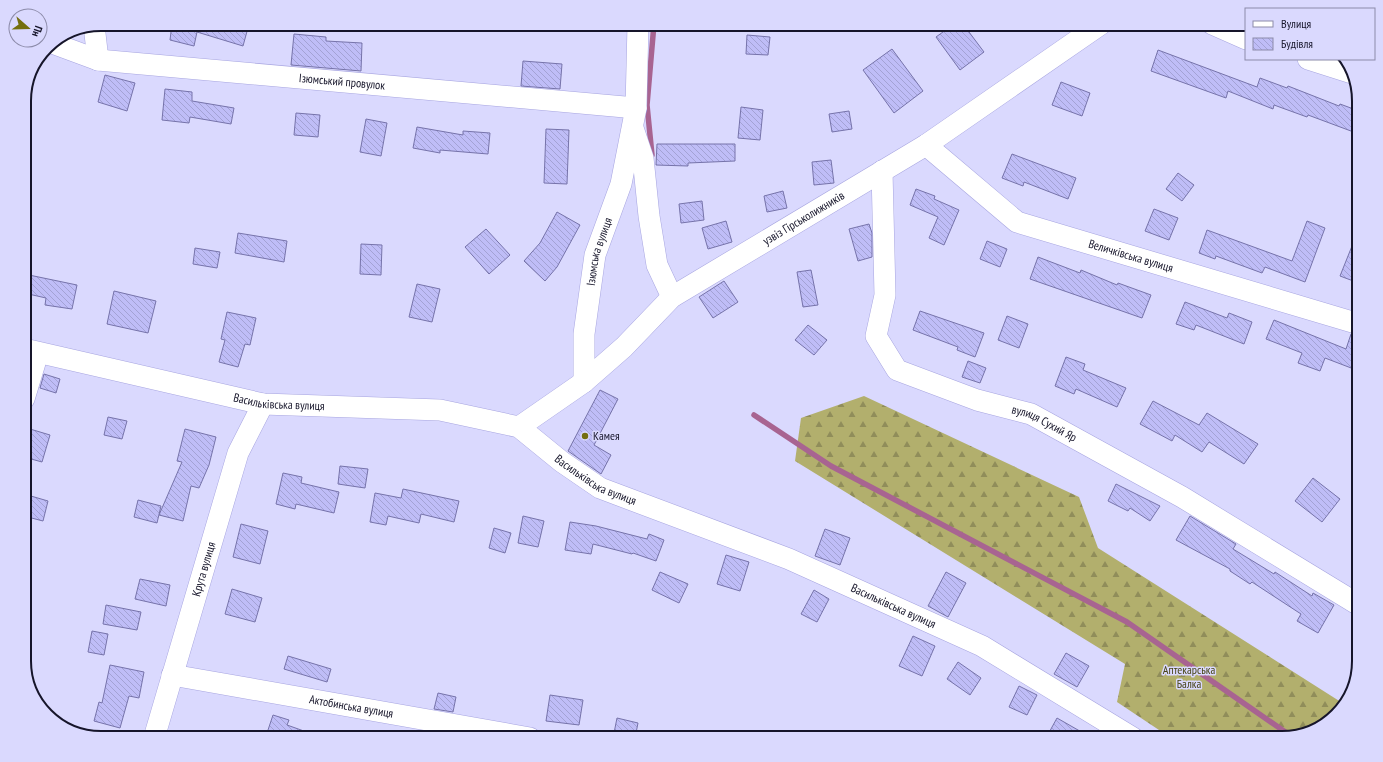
<svg xmlns="http://www.w3.org/2000/svg" width="1383" height="762" viewBox="0 0 1383 762" font-family="'PT Sans Narrow',sans-serif">
<defs>
<pattern id="forest-firs" width="22" height="20" patternUnits="userSpaceOnUse"><rect width="22" height="20" fill="#b2af6d"/><path d="M5 1l3.5 6h-7zM16 11l3.5 6h-7z" fill="#908d5a"/></pattern>
<pattern id="building-back-hatch" width="6" height="6" patternUnits="userSpaceOnUse"><rect width="6" height="6" fill="#bfbdf7"/><path d="M-1 5l2 2M0 0l6 6M5-1l2 2" fill="none" stroke="#a3a2d4"/></pattern>
</defs>
<rect width="100%" height="100%" fill="#dad9fe"/>
<!-- forest -->
<path fill="url(#forest-firs)" d="M864 396 1079 497 1098 548 1344 704 1321 728 1282 738H1171L1117 702 1125 664 795 461 801 418Z"/>
<g fill="none" stroke-linecap="round" stroke-linejoin="round">
<!-- stream -->
<g stroke="#a86491" stroke-width="5.5">
<path d="M652 155 647 105 654 24"/>
<path d="M754 415 831 466 1127 622 1291 736"/>
</g>
</g>
<!-- building -->
<g fill="url(#building-back-hatch)" stroke="#7673aa">
<path d="M172 24H249L243 46 197 32 194 46 170 40Z"/>
<path d="M954 24H963L984 52 960 70 936 37Z"/>
<path d="M294 34 326 37V41L362 43 361 71 291 65Z"/>
<path d="M747 35 770 37 768 55 746 54Z"/>
<path d="M892 49 923 91 894 113 863 70Z"/>
<path d="M1158 50 1257 87 1260 78 1287 88 1288 86 1339 106 1340 104 1359 111V134L1308 115 1307 117 1274 105 1273 109 1228 91 1226 98 1151 71Z"/>
<path d="M523 61 562 64 560 89 521 86Z"/>
<path d="M105 75 135 83 127 111 98 102Z"/>
<path d="M1061 82 1090 93 1082 116 1052 105Z"/>
<path d="M165 89 192 92V101L234 108 231 124 190 117 189 123 162 120Z"/>
<path d="M741 107 763 110 760 140 738 138Z"/>
<path d="M849 111 852 129 832 132 829 114Z"/>
<path d="M296 113 320 115 318 137 294 135Z"/>
<path d="M366 119 387 123 381 156 360 152Z"/>
<path d="M417 127 463 135V131L490 133 488 154 440 150V153L413 148Z"/>
<path d="M546 129 569 130 567 184 544 183Z"/>
<path d="M657 144H735V161L688 163V166L656 165Z"/>
<path d="M1012 154 1076 178 1068 199 1024 182 1023 186 1002 178Z"/>
<path d="M831 160 834 183 814 185 812 162Z"/>
<path d="M1178 173 1194 185 1182 201 1166 189Z"/>
<path d="M916 189 935 196 934 199 959 210 944 245 929 238 938 217 910 205Z"/>
<path d="M783 191 787 208 767 212 764 196Z"/>
<path d="M702 201 704 220 681 223 679 204Z"/>
<path d="M1154 209 1178 218 1169 240 1145 231Z"/>
<path d="M557 212 580 225 557 267 545 281 524 261 540 243Z"/>
<path d="M726 221 732 242 708 249 702 228Z"/>
<path d="M1307 221 1325 228 1305 282 1265 267 1262 273 1216 256 1215 259 1199 253 1207 230 1292 261Z"/>
<path d="M869 224 872 233V257L858 261 849 229Z"/>
<path d="M486 229 510 255 489 274 465 247Z"/>
<path d="M1358 231 1359 273 1356 282 1340 276Z"/>
<path d="M238 233 287 241 284 262 235 253Z"/>
<path d="M987 241 1007 249 1000 267 980 259Z"/>
<path d="M361 244 382 245 381 275 360 274Z"/>
<path d="M195 248 220 252 217 268 193 264Z"/>
<path d="M1038 257 1080 273 1081 270 1117 285 1118 283 1151 295 1142 318 1030 279Z"/>
<path d="M811 270 818 305 803 307 797 272Z"/>
<path d="M29 275 77 285 72 309 45 305 46 298 24 293Z"/>
<path d="M724 281 738 302 713 318 699 297Z"/>
<path d="M417 284 440 289 432 322 409 317Z"/>
<path d="M114 291 156 301 148 333 107 324Z"/>
<path d="M1185 302 1227 318 1229 313 1252 322 1244 344 1196 325 1194 330 1176 324Z"/>
<path d="M920 311 984 333 975 357 957 350 958 347 913 330Z"/>
<path d="M227 312 256 318 250 345 245 344 238 367 219 362 225 340 221 339Z"/>
<path d="M1007 316 1028 324 1019 348 998 340Z"/>
<path d="M1274 320 1346 349 1351 334 1359 336V371L1325 358 1320 371 1298 363 1302 353 1266 339Z"/>
<path d="M808 325 827 340 814 355 795 340Z"/>
<path d="M1066 357 1085 364 1083 370 1126 388 1117 407 1076 389 1074 394 1055 386Z"/>
<path d="M968 361 986 368 980 383 962 377Z"/>
<path d="M44 374 60 379 56 393 40 388Z"/>
<path d="M600 390 618 399 594 445 611 455 601 474 568 451Z"/>
<path d="M1153 401 1199 425 1207 413 1258 444 1244 464 1209 442 1202 452 1175 435 1172 441 1140 424Z"/>
<path d="M108 417 127 421 122 439 104 435Z"/>
<path d="M30 429 50 435 42 462 24 457V450Z"/>
<path d="M185 429 216 437 209 465 199 488 191 486 183 521 159 515 182 462 177 461Z"/>
<path d="M340 466 368 469 365 488 338 484Z"/>
<path d="M283 473 302 477 301 483 339 492 334 513 296 504 295 509 276 504Z"/>
<path d="M1313 478 1340 499 1322 522 1295 501Z"/>
<path d="M1116 484 1160 506 1150 521 1130 508 1128 511 1108 501Z"/>
<path d="M403 489 459 501 454 522 421 514 419 523 388 516 386 525 370 522 375 493 401 498Z"/>
<path d="M24 494 48 501 43 521 24 516Z"/>
<path d="M138 500 161 506 157 523 134 517Z"/>
<path d="M523 516 544 521 538 547 518 543Z"/>
<path d="M1190 516 1236 544 1233 549 1274 574 1275 572 1312 596 1313 593 1334 605 1318 633 1297 621 1301 614 1252 582 1250 584 1230 571V569L1176 540Z"/>
<path d="M570 522 596 526 647 539 649 534 664 540 656 561 633 553 632 554 593 544 591 554 565 550Z"/>
<path d="M241 524 268 531 260 564 233 557Z"/>
<path d="M494 528 511 533 505 553 489 548Z"/>
<path d="M825 529 850 538 840 565 815 556Z"/>
<path d="M726 555 749 562 740 591 717 584Z"/>
<path d="M660 572 688 584 679 603 652 590Z"/>
<path d="M946 572 966 583 948 617 928 606Z"/>
<path d="M140 579 170 585 166 606 135 599Z"/>
<path d="M232 589 262 598 255 622 225 614Z"/>
<path d="M814 590 829 599 817 622 801 614Z"/>
<path d="M106 605 141 612 137 630 103 624Z"/>
<path d="M92 631 108 634 104 655 88 652Z"/>
<path d="M913 636 935 646 922 676 899 666Z"/>
<path d="M1066 653 1089 666 1077 687 1054 674Z"/>
<path d="M288 656 331 669 327 682 284 669Z"/>
<path d="M958 662 981 678 970 695 947 679Z"/>
<path d="M110 665 144 672 139 698 129 696 120 728 94 721 99 702 102 703Z"/>
<path d="M1019 686 1037 695 1027 715 1009 707Z"/>
<path d="M438 693 456 697 453 712 434 709Z"/>
<path d="M550 695 583 700 579 725 546 721Z"/>
<path d="M273 715 289 720 287 725 318 736 317 738H283L267 733Z"/>
<path d="M617 718 638 723 635 738H613Z"/>
<path d="M1057 718 1092 738H1046Z"/>
</g>
<g fill="none" stroke-linecap="round" stroke-linejoin="round">
<defs>
<g id="minor">
<path d="M1212 24 1246 39"/>
<path d="M94 25 98 60"/>
<path id="s1" d="M52 43 98 60 636 108"/>
<path d="M1308 59 1352 73"/>
<path d="M633 128 643 158 649 216 657 265 672 297"/>
<path id="s2" d="M926 145 1017 222 1359 324"/>
<path id="s3" d="M882 171 885 295 876 336 897 370 977 400 1031 414 1182 497 1359 605"/>
<path id="s4" d="M24 349 263 404 440 410 519 427 562 462 600 488 789 559 982 646 1133 738"/>
<path id="s5" d="M584 382V334L595 255 621 184 636 108 638 24"/>
<path d="M24 399 38 353"/>
<path id="s6" d="M519 427 584 382 624 347 672 297 926 145 1101 24"/>
<path id="s7" d="M172 675 530 738"/>
<path id="s8" d="M154 738 238 453 263 404"/>
</g>
</defs>
<!-- minor casing -->
<use href="#minor" stroke="#a7a5e0" stroke-width="22"/>
<!-- minor -->
<use href="#minor" stroke="#fff" stroke-width="21"/>
</g>
<!-- markers -->
<circle fill="#746e0e" stroke="#dad9fe" stroke-width="1.5" cx="585" cy="436" r="4"/>
<g text-anchor="middle" stroke-width="3" stroke-linejoin="round" paint-order="stroke">
<!-- street labels -->
<g font-size="12" fill="#16152a" stroke="#dad9fe">
<text dy="4" stroke="none"><textPath href="#s1" startOffset="294">Ізюмський провулок</textPath></text>
<text dy="4" stroke="none"><textPath href="#s6" startOffset="355">узвіз Гірськолижників</textPath></text>
<text dy="4" stroke="none"><textPath href="#s5" startOffset="132">Ізюмська вулиця</textPath></text>
<text dy="4" stroke="none"><textPath href="#s2" startOffset="238">Величківська вулиця</textPath></text>
<text dy="4" stroke="none"><textPath href="#s4" startOffset="261">Васильківська вулиця</textPath></text>
<text dy="4" stroke="none"><textPath href="#s3" startOffset="363">вулиця Сухий Яр</textPath></text>
<text dy="4" stroke="none"><textPath href="#s4" startOffset="597">Васильківська вулиця</textPath></text>
<text dy="4" stroke="none"><textPath href="#s8" startOffset="176">Крута вулиця</textPath></text>
<text dy="4" stroke="none"><textPath href="#s4" startOffset="921">Васильківська вулиця</textPath></text>
<text dy="4" stroke="none"><textPath href="#s7" startOffset="182">Актобинська вулиця</textPath></text>
</g>
<!-- poi labels -->
<g font-size="12" fill="#16152a" stroke="#dad9fe" text-anchor="start">
<text x="593" y="440">Камея</text>
</g>
<!-- park labels -->
<g font-size="12" fill="#474415" stroke="#dad9fe">
<text x="1189" y="674">Аптекарська<tspan x="1189" dy="14">Балка</tspan></text>
</g>
</g>
<!-- crop -->
<path d="M0 0H1383V762H0ZM101 31H1282A70 70 0 0 1 1352 101V661A70 70 0 0 1 1282 731H101A70 70 0 0 1 31 661V101A70 70 0 0 1 101 31Z" fill="#dad9fe" fill-rule="evenodd"/>
<path fill="none" stroke="#16152a" stroke-width="2" d="M101 31H1282A70 70 0 0 1 1352 101V661A70 70 0 0 1 1282 731H101A70 70 0 0 1 31 661V101A70 70 0 0 1 101 31Z"/>
<!-- legend -->
<rect x="1245" y="8" width="130" height="52" fill="#dad9fe" stroke="#8c8ba9"/>
<rect x="1253" y="21" width="20" height="6" fill="#ffffff" stroke="#8c8ba9"/>
<text x="1281" y="28" font-size="12" fill="#16152a">Вулиця</text>
<rect x="1253" y="38" width="20" height="12" fill="url(#building-back-hatch)" stroke="#8c8ba9"/>
<text x="1281" y="48" font-size="12" fill="#16152a">Будівля</text>
<!-- north arrow -->
<g transform="translate(28 28) rotate(110)"><circle r="19" fill="#dad9fe" stroke="#8c8ba9"/>
<path d="M0-3L7 15L0 10L-7 15Z" fill="#746e0e"/>
<text y="-6" font-size="11" font-weight="bold" text-anchor="middle" fill="#16152a">Пн</text>
</g>
</svg>
